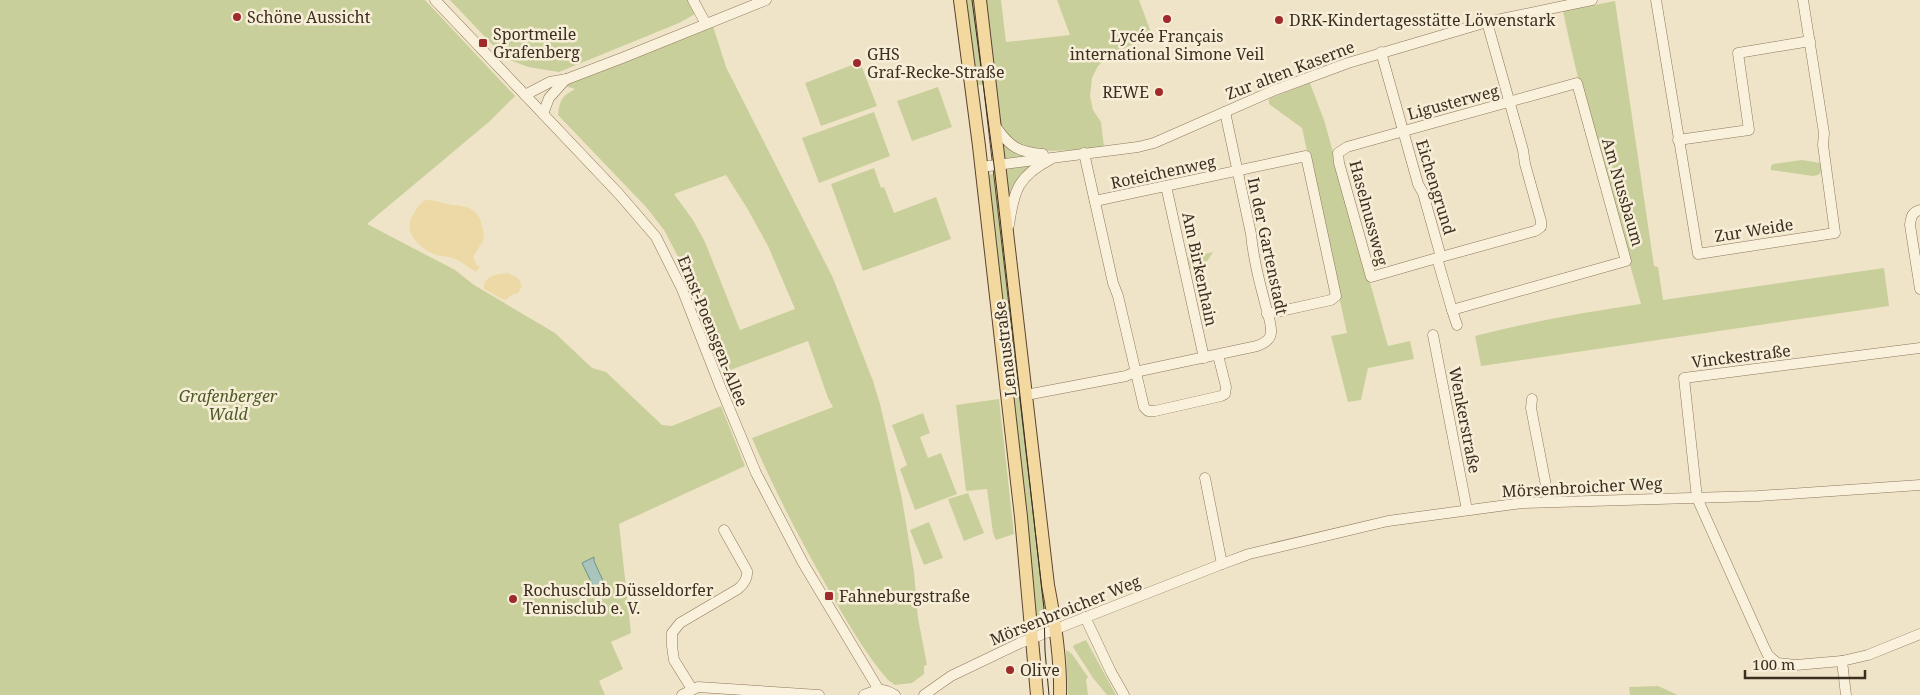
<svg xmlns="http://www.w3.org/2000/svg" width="1920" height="695" viewBox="0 0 1920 695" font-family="'Noto Serif',serif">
<rect width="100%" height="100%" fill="#f0e4c8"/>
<!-- green -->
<g fill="#c9cf9b" fill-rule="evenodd">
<path d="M0 0H425L515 96 490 121 367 224 455 270 474 285 555 333 592 368 606 372 662 425 672 426 721 406 745 466 619 524 631 633 611 642 623 669 599 681 605 695H0Z"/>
<path d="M450 0H688L695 14 679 23 559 72 528 67 505 58Z"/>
<path d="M965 0H977L987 84 977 85Z"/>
<path d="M986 0H1001L1006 42 1070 35 1057 0H1139L1152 35 1107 57 1098 66 1092 78 1090 96 1093 110 1101 122 1104 147 1082 150 1043 151 1020 148 1001 130Z"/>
<path d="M1615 1 1654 266 1658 267 1663 300 1884 268 1889 306 1481 366 1475 336C1530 322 1585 312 1641 304 1614 207 1583 110 1563 11Z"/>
<path d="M713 26 726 67 833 278 873 381 880 404 902 499 914 572 918 618 927 665 924 666V674L912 683 895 685 888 680C866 655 848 623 831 594 802 543 775 492 752 438L833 407 828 398 808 341 725 372 691 281 664 230 647 208 558 115C560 100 561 97 575 89L562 85ZM726 175 747 208 768 246 795 309 740 330 705 242 693 220 674 194Z"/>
<path d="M860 62 877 106 821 126 805 83Z"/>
<path d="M1310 83 1324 120 1388 346 1410 341 1414 359 1368 368 1361 400 1348 402 1331 336 1347 333 1302 128 1269 104V99Z"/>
<path d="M938 87 952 127 912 141 897 101Z"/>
<path d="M874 112 890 156 819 183 802 138Z"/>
<path d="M1000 139 1028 157 1007 160 1003 156Z"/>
<path d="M1802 160 1821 163 1823 170 1818 175 1813 176 1771 170V166L1773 164Z"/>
<path d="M1030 163 1031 167 1008 201 1004 169Z"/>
<path d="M874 168 881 188 884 187 894 213 936 197 951 239 863 271 831 184Z"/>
<path d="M998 173 1049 611 1036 616 987 175Z"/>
<path d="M1213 252 1204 266 1190 269 1188 258Z"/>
<path d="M999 399 1014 534 996 540 993 533 987 489 966 491 956 405Z"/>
<path d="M923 413 930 433 920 437 928 458 941 453 957 494 915 510 900 469 907 465 892 425Z"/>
<path d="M968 493 984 533 964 541 948 499Z"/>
<path d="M929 522 943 558 924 565 910 530Z"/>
<path d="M1086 640 1116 695H1107L1093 678 1073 647 1074 645Z"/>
<path d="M1066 650 1072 654 1088 677 1086 680 1088 695H1068Z"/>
<path d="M1658 686 1678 695H1630L1629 687Z"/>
</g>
<!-- sand -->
<g fill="#ecd9a5">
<path d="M425 200C438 200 443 204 453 205 477 206 482 216 484 239L473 257 476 264 480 267 476 272C468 267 461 261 453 258 448 256 442 257 437 255 423 251 404 235 411 219 414 212 419 204 425 200Z"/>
<path d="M508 273 518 278 522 286 518 293 513 294 507 299 504 300 484 289C483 276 497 274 508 273Z"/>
</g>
<!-- water -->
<path fill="#a9c4bc" stroke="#6f938a" d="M594 557V561L605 585 595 590 582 563Z"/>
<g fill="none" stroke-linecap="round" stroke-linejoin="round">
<defs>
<g id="minor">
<path d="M435 0 619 194 656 237 682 289 720 386 756 473 803 563 882 695"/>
<path d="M693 0 706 24"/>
<path d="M1656 0 1698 254 1835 233 1823 145 1824 133 1803 0"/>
<path d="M1381 52 1418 184 1423 193 1441 257 1535 231 1541 227V221L1525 164 1523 150 1487 22"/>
<path d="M525 95 550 82 567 79 622 58 766 0"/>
<path d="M543 114 549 98 566 79"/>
<path d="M996 127C1010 147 1018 152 1043 154"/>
<path d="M1678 140 1749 130 1738 53 1810 41"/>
<path d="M1084 153 1113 283 1118 296 1144 407 1148 411H1155L1221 396 1225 394 1226 387 1218 355"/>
<path d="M981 167 1138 147 1154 143 1275 90 1348 63 1487 22 1592 0"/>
<path d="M1166 186 1204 358"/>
<path d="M1095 201 1306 156 1336 296 1331 300 1267 314"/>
<path d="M1920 210C1912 212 1911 217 1910 225L1920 289"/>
<path d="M1009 225C1014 190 1018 176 1051 159"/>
<path d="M1437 258 1452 310 1626 261 1577 83 1404 131 1347 147 1338 153 1339 163 1371 277 1437 258 1441 257"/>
<path d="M1452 310 1457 325"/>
<path d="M1433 335 1467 510"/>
<path d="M1920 348 1684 378 1697 498 1764 647 1768 655 1777 663 1796 665 1842 661 1868 655 1920 634"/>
<path d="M1026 395 1126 376 1135 372 1257 346C1263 344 1270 340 1271 333 1272 323 1266 309 1264 299 1258 277 1253 256 1251 234L1225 112"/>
<path d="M1532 399 1531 408 1549 501"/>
<path d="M1205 478 1222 564"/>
<path d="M1085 617 1111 672 1124 695"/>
<path d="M1842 661 1846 695"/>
<path d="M692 689 674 660 672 646V633L680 623 738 589C744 584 748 579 747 571L724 530"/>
<path d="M682 695 698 687 819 695"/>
<path d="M864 695C879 689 881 687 895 695"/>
<path d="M924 695 951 676 1020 643 1222 564 1249 554 1388 521 1522 503 1758 496 1920 485"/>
</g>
<g id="major">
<path d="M960 0 979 146 1021 517 1037 695"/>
<path d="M980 0 1048 585C1055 621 1061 658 1060 695"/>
</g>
</defs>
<!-- minor casing -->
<use href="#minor" stroke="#8d765c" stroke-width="11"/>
<!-- major casing -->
<use href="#major" stroke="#5b4430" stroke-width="14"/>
<!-- minor -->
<use href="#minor" stroke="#faf1dc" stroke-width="10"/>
<!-- major -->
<use href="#major" stroke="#f3d9a0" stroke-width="12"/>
<!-- tram -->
<path stroke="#3d2e20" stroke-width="1" d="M972 0 994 165 1044 609 1045 651 1049 695"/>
</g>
<!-- markers -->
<g fill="#9e2a2b" stroke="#f7eed8" stroke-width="2">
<circle cx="237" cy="17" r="5"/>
<circle cx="1167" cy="19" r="5"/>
<circle cx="1279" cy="20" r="5"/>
<rect x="478" y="38" width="10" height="10" rx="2.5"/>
<circle cx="857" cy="63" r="5"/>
<circle cx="1159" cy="92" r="5"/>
<rect x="824" y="591" width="10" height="10" rx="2.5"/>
<circle cx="513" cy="599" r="5"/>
<circle cx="1010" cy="670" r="5"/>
</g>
<g text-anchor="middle" stroke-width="5" stroke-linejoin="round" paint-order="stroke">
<!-- poi labels -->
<g font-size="16" fill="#3d2e20" stroke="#f7eed8" text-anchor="start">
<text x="247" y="23">Schöne Aussicht</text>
<text x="1289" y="26">DRK-Kindertagesstätte Löwenstark</text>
<text x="493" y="40">Sportmeile<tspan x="493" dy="18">Grafenberg</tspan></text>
<text x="1167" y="42" text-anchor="middle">Lycée Français<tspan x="1167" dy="18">international Simone Veil</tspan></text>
<text x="867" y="60">GHS<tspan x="867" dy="18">Graf-Recke-Straße</tspan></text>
<text x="1149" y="98" text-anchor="end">REWE</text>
<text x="523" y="596">Rochusclub Düsseldorfer<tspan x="523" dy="18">Tennisclub e. V.</tspan></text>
<text x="839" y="602">Fahneburgstraße</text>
<text x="1020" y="676">Olive</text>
</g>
<!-- street labels -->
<g font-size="16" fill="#3d2e20" stroke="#f7eed8">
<text transform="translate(1290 70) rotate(-21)" y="6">Zur alten Kaserne</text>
<text transform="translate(1453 102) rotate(-15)" y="6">Ligusterweg</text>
<text transform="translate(1163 172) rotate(-12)" y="6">Roteichenweg</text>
<text transform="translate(1436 187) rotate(73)" y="6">Eichengrund</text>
<text transform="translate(1623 192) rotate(74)" y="6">Am Nussbaum</text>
<text transform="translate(1369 213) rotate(75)" y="6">Haselnussweg</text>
<text transform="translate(1754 230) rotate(-9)" y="6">Zur Weide</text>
<text transform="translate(1268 246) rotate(78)" y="6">In der Gartenstadt</text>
<text transform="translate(1200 269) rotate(78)" y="6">Am Birkenhain</text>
<text transform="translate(713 331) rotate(68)" y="6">Ernst-Poensgen-Allee</text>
<text transform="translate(1005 349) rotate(-97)" y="6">Lenaustraße</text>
<text transform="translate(1741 356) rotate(-7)" y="6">Vinckestraße</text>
<text transform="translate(1465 420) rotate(79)" y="6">Wenkerstraße</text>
<text transform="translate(1582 487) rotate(-3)" y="6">Mörsenbroicher Weg</text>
<text transform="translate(1065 610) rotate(-22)" y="6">Mörsenbroicher Weg</text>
</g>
<!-- park labels -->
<g font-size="16" font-style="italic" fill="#4d5a26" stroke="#f7eed8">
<text x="228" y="402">Grafenberger<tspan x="228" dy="18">Wald</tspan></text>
</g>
</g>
<!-- scale -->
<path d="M1745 670v8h120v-8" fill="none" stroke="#3d2e20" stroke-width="2.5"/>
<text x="1752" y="670" font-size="15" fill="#3d2e20" stroke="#f7eed8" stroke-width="4" paint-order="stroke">100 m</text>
</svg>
